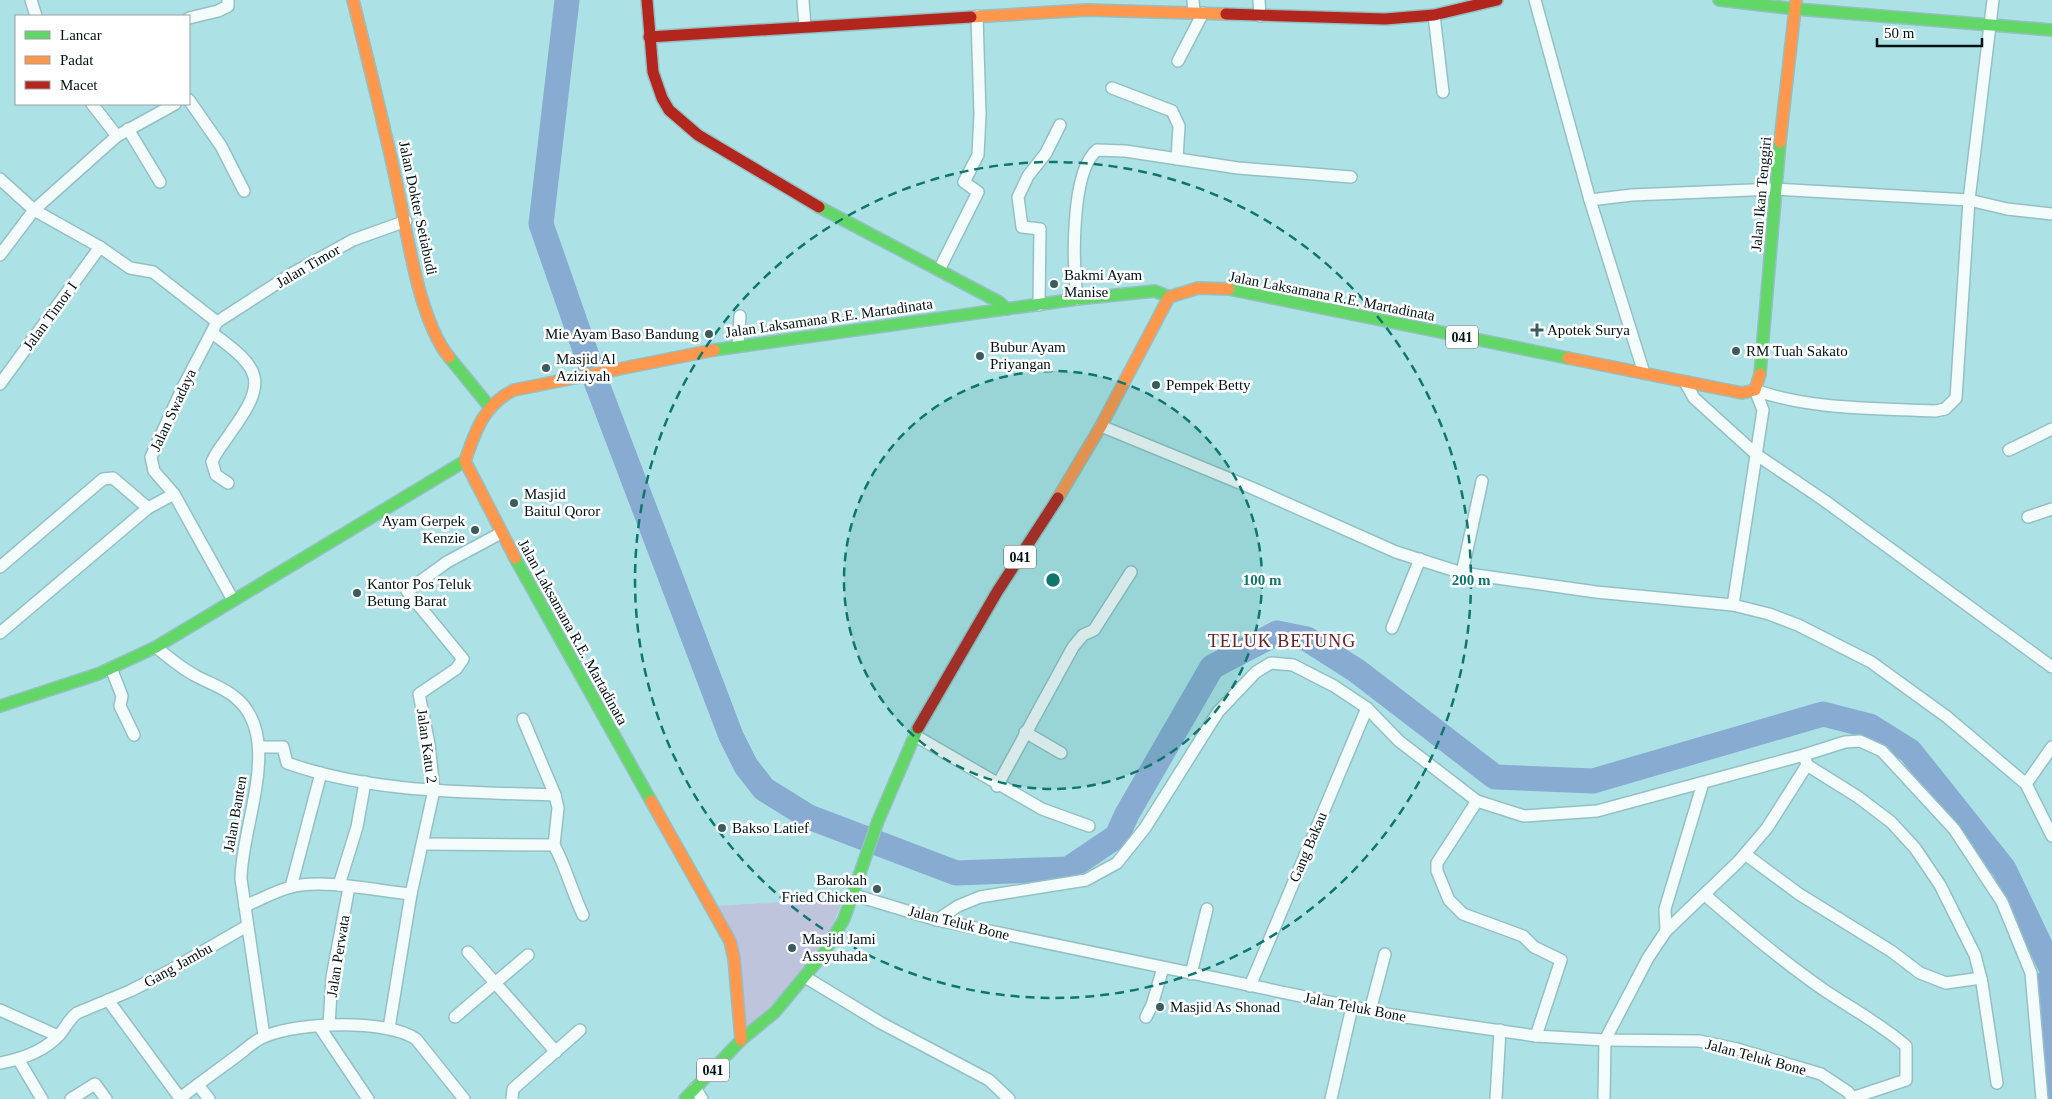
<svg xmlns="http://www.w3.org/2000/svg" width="2052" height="1099" viewBox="0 0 2052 1099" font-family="'Times New Roman',serif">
<rect width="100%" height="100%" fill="#ace2e6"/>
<!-- green -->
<path fill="#bfc4dd" d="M844 898 822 949 742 1037 716 906Z"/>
<!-- water -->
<path fill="#88acd1" d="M2052 970V1099H2044L2035 974Z"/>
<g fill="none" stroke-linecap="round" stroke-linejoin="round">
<!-- river -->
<path stroke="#88acd1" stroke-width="25" d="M567 0 541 224 594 376 731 736 746 766 764 789 809 817 956 873 1068 869 1117 836 1127 814 1212 667 1277 633 1307 639 1357 671 1495 777 1593 781 1823 714 1870 726 1910 751 2004 869 2052 970"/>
<defs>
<g id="street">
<path d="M31 0 36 16"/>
<path d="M803 0 805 27"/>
<path d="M1193 0 1194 12"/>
<path d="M1259 0 1260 16"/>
<path d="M1535 0 1590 200 1644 373"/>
<path d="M1434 15 1443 92"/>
<path d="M189 18 218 11 228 6V0"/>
<path d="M1178 61 1203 13"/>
<path d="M1112 88 1172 111 1179 126 1177 159"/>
<path d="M189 100 221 146 244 191"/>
<path d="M92 104 117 136"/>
<path d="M128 129 160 182"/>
<path d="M0 179 34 210 100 247 130 268 153 272 217 322"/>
<path d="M1590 200 1632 195 1775 189 1969 200 2007 209 2052 214"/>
<path d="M0 255 34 210 117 136 175 104"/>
<path d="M939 270 978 192 964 182 978 155 980 114 977 16"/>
<path d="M1077 299C1073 266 1070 172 1097 150L1125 151 1238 168 1351 177"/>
<path d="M1039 305 1040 229 1022 227 1018 197 1028 176 1046 153 1060 125"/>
<path d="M217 322 183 387 151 457 154 471 174 494 233 600"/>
<path d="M217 322 293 273 353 240 406 221"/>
<path d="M212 333C262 369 268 381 231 432 225 442 216 451 212 462L216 475 228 483"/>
<path d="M738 346 740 316"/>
<path d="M1685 382 1694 398 1757 455 1825 501 2052 667"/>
<path d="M0 384 100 247"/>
<path d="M1755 390C1811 410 1875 408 1935 411L1945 409 1956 398 1969 200 1993 0"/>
<path d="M1101 426 1252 488 1396 552 1462 573 1596 592 1733 605 1769 614 1798 625 1871 662 1947 717 2026 784 2052 836"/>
<path d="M2009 450 2052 429"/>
<path d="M2028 517 2052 509"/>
<path d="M0 567 103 479 113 478 148 508"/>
<path d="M1462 573 1482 481"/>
<path d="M1733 605 1763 410 1755 390"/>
<path d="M1392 628 1420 559"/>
<path d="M0 633 148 508 174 494"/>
<path d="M156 647C169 658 181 668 196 676 209 683 225 688 236 698 284 738 241 826 241 879L264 1036"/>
<path d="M111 668 122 696 120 706 134 735"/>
<path d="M523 719 555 795 558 808 554 845"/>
<path d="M1025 732 1061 753"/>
<path d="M914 735 1042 809 1089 826"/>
<path d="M259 747H283L287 763C372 793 466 792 555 795"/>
<path d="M1807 765 1858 797 1891 822 1915 848 1940 885 1975 955 1982 983 1997 1083"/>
<path d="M2026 784 2052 747"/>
<path d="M997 786 1073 647 1083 635 1094 630 1131 572"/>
<path d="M1477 801 1437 863V871L1449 900 1463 914 1523 936 1534 947 1561 960 1536 1036"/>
<path d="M423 844 554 845"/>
<path d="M554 845C566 867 572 892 583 915"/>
<path d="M1745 854 1799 894 1891 951 1920 973 1946 983 1981 978"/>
<path d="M339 885 357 827 365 782"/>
<path d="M291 887 321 773"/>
<path d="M854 895 937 920 1392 1015 1536 1036 1605 1040 1699 1041 1737 1049 1821 1074 1848 1092 1853 1099"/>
<path d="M1705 895C1743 928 1782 961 1824 990 1852 1009 1881 1024 1906 1046V1080L1852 1098"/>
<path d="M245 906C260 900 275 891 291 887 321 878 378 891 411 894"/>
<path d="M937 920 958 906 980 897 1086 880 1117 863 1145 828 1218 712 1256 672 1271 663 1293 665 1334 686 1367 708 1399 741 1477 801 1524 816 1597 811 1804 755 1845 742 1860 741 1882 751 1954 829 2002 902 2031 973 2042 1099"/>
<path d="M1666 931 1665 909 1703 783"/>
<path d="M468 952 556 1052"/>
<path d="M1191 974 1207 909"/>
<path d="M805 977 881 1023 989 1080 1009 1099"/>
<path d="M1250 986 1367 708"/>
<path d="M108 1000 180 1098"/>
<path d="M0 1010 58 1036"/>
<path d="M1370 1011 1385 954"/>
<path d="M455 1017 528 955"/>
<path d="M1146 1017 1152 1005 1163 968"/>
<path d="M329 1025 332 977 349 887"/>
<path d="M319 1026 368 1099"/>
<path d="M389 1028 411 894 434 790 429 744 419 694 456 669 463 659 407 591 447 562 501 533"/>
<path d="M18 1059 42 1099"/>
<path d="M0 1063C22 1059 45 1051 60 1034 66 1027 69 1019 77 1013L130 991 169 971 247 926"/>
<path d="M198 1085 209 1099"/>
<path d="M695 1088 702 1099"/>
<path d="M71 1099 95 1084 106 1099"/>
<path d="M179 1099C198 1084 218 1070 238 1055 246 1049 256 1039 266 1036 299 1022 386 1019 416 1039L464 1099"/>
<path d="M512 1099 513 1089 580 1030"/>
<path d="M1331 1099 1352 1007"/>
<path d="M1496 1099 1500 1030"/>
<path d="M1604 1099 1605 1040 1648 958 1666 931 1738 862 1767 828 1807 765 1804 755"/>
</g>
<g id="fast">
<path d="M1719 0 1796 9 2052 30"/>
<path d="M819 207 999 302 1007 309"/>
<path d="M1229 289 1568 358"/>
<path d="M714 350 1077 299 1155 291 1169 297"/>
<path d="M449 357 489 406"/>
<path d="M1760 374 1780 142"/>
<path d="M515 558 651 801"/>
<path d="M0 706 98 674 156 647 465 461"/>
<path d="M685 1099 741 1040 775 1012 824 953 844 919 878 821 918 728"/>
</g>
<g id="slow">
<path d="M353 0C368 60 383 120 396 181 407 230 418 319 449 357"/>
<path d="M971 17 1087 10 1226 14"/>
<path d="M1780 142 1796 0"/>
<path d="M1568 358 1742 393 1755 390 1760 374"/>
<path d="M1058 498 1101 426 1169 297 1198 288 1229 289"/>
<path d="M515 558 465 461C475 432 484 404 514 390L714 350"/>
<path d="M651 801 730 941 734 958 741 1040"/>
</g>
<g id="jam">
<path d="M647 0 653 72 662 98 669 110 698 135 819 207"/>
<path d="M1226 14 1385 19 1434 15 1497 0"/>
<path d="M649 37 971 17"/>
<path d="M918 728 997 592 1058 498"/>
</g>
</defs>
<!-- street casing -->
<use href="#street" stroke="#95c0c3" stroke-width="14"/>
<!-- fast casing -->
<use href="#fast" stroke="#95c0c3" stroke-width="14"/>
<!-- slow casing -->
<use href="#slow" stroke="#95c0c3" stroke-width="14"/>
<!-- jam casing -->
<use href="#jam" stroke="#95c0c3" stroke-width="14"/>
<!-- street -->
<use href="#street" stroke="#f3fbfb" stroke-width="11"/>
<!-- fast -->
<use href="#fast" stroke="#63d668" stroke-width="11"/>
<!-- slow -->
<use href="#slow" stroke="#ff974d" stroke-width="11"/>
<!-- jam -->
<use href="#jam" stroke="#b3261e" stroke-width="11"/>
</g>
<!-- distance rings -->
<circle cx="1053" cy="580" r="209" fill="#0f766e" fill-opacity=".12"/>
<g fill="none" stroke="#0f766e" stroke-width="2.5" stroke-dasharray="9 6">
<circle cx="1053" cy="580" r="209"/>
<circle cx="1053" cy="580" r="418"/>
</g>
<!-- markers -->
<g fill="#3c5b5e" stroke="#fff" stroke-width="2">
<circle cx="1054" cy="284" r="5"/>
<path d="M1534.5 322.5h5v5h5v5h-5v5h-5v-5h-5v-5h5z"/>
<circle cx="709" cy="334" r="5"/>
<circle cx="1736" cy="351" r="5"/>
<circle cx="980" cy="356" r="5"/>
<circle cx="546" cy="368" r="5"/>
<circle cx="1156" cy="385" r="5"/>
<circle cx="514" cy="503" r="5"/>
<circle cx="475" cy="530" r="5"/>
<circle cx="357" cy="593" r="5"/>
<circle cx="722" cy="828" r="5"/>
<circle cx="877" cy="889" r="5"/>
<circle cx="792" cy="948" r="5"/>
<circle cx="1160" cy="1007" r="5"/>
</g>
<g text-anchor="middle" stroke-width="5" stroke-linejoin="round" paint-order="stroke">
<!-- shield labels -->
<g fill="#fff" stroke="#4c595a" stroke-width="1">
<rect x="1446" y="325.5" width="32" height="23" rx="4"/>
<rect x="1004" y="545.5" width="32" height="23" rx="4"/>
<rect x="697" y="1058.5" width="32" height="23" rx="4"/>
</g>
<g font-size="14" font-weight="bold" fill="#001214">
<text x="1462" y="342">041</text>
<text x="1020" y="562">041</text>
<text x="713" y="1075">041</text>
</g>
<!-- street labels -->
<g font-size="15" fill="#001214" stroke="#fff">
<text transform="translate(1761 194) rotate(-85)" y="5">Jalan Ikan Tenggiri</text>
<text transform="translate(418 208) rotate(78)" y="5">Jalan Dokter Setiabudi</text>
<text transform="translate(308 266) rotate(-30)" y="5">Jalan Timor</text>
<text transform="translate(1332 296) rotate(11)" y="5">Jalan Laksamana R.E. Martadinata</text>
<text transform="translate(50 316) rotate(-54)" y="5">Jalan Timor I</text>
<text transform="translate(829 318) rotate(-8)" y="5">Jalan Laksamana R.E. Martadinata</text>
<text transform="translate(173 410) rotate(-65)" y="5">Jalan Swadaya</text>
<text transform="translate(573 632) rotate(61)" y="5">Jalan Laksamana R.E. Martadinata</text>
<text transform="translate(427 746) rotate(82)" y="5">Jalan Katu 2</text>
<text transform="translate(235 814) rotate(-80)" y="5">Jalan Banten</text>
<text transform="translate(1308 847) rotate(-67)" y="5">Gang Bakau</text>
<text transform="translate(959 923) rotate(14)" y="5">Jalan Teluk Bone</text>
<text transform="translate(338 956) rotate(-81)" y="5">Jalan Perwata</text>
<text transform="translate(178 965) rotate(-29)" y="5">Gang Jambu</text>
<text transform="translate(1355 1007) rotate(11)" y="5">Jalan Teluk Bone</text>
<text transform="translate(1756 1057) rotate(15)" y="5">Jalan Teluk Bone</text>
</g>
<!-- poi labels -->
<g font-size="15" fill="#001214" stroke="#fff" text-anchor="start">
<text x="1064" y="280">Bakmi Ayam<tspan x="1064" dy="17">Manise</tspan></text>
<text x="1547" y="335">Apotek Surya</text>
<text x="699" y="339" text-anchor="end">Mie Ayam Baso Bandung</text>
<text x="990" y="352">Bubur Ayam<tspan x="990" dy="17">Priyangan</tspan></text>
<text x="1746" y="356">RM Tuah Sakato</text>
<text x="556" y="364">Masjid Al<tspan x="556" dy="17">Aziziyah</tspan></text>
<text x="1166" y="390">Pempek Betty</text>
<text x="524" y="499">Masjid<tspan x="524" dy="17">Baitul Qoror</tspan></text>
<text x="465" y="526" text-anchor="end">Ayam Gerpek<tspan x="465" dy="17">Kenzie</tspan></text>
<text x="367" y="589">Kantor Pos Teluk<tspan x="367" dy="17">Betung Barat</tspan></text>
<text x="732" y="833">Bakso Latief</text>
<text x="867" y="885" text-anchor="end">Barokah<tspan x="867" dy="17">Fried Chicken</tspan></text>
<text x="802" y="944">Masjid Jami<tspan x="802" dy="17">Assyuhada</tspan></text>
<text x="1170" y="1012">Masjid As Shonad</text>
</g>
<!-- quarter labels -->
<g font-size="18" letter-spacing="1" fill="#662123" stroke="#fff">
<text x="1282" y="647">TELUK BETUNG</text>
</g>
</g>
<circle cx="1053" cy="580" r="8" fill="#0f766e" stroke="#fff" stroke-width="2.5"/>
<g font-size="15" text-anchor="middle" font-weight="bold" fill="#0f766e" stroke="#fff" stroke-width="5" stroke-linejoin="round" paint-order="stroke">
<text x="1262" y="585">100 m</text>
<text x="1471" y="585">200 m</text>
</g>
<!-- legend -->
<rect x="15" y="15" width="175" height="90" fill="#ffffff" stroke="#99a0a1"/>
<rect x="25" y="31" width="25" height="8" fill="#63d668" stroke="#99a0a1"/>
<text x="60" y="40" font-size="15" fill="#001214">Lancar</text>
<rect x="25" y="56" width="25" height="8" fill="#ff974d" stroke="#99a0a1"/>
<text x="60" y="65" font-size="15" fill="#001214">Padat</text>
<rect x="25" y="81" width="25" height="8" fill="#b3261e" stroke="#99a0a1"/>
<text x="60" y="90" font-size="15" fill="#001214">Macet</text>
<!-- scale -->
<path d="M1877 38v8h105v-8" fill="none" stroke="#001214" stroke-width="2.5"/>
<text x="1884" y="38" font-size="15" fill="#001214" stroke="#ffffff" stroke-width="4" paint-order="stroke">50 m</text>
</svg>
